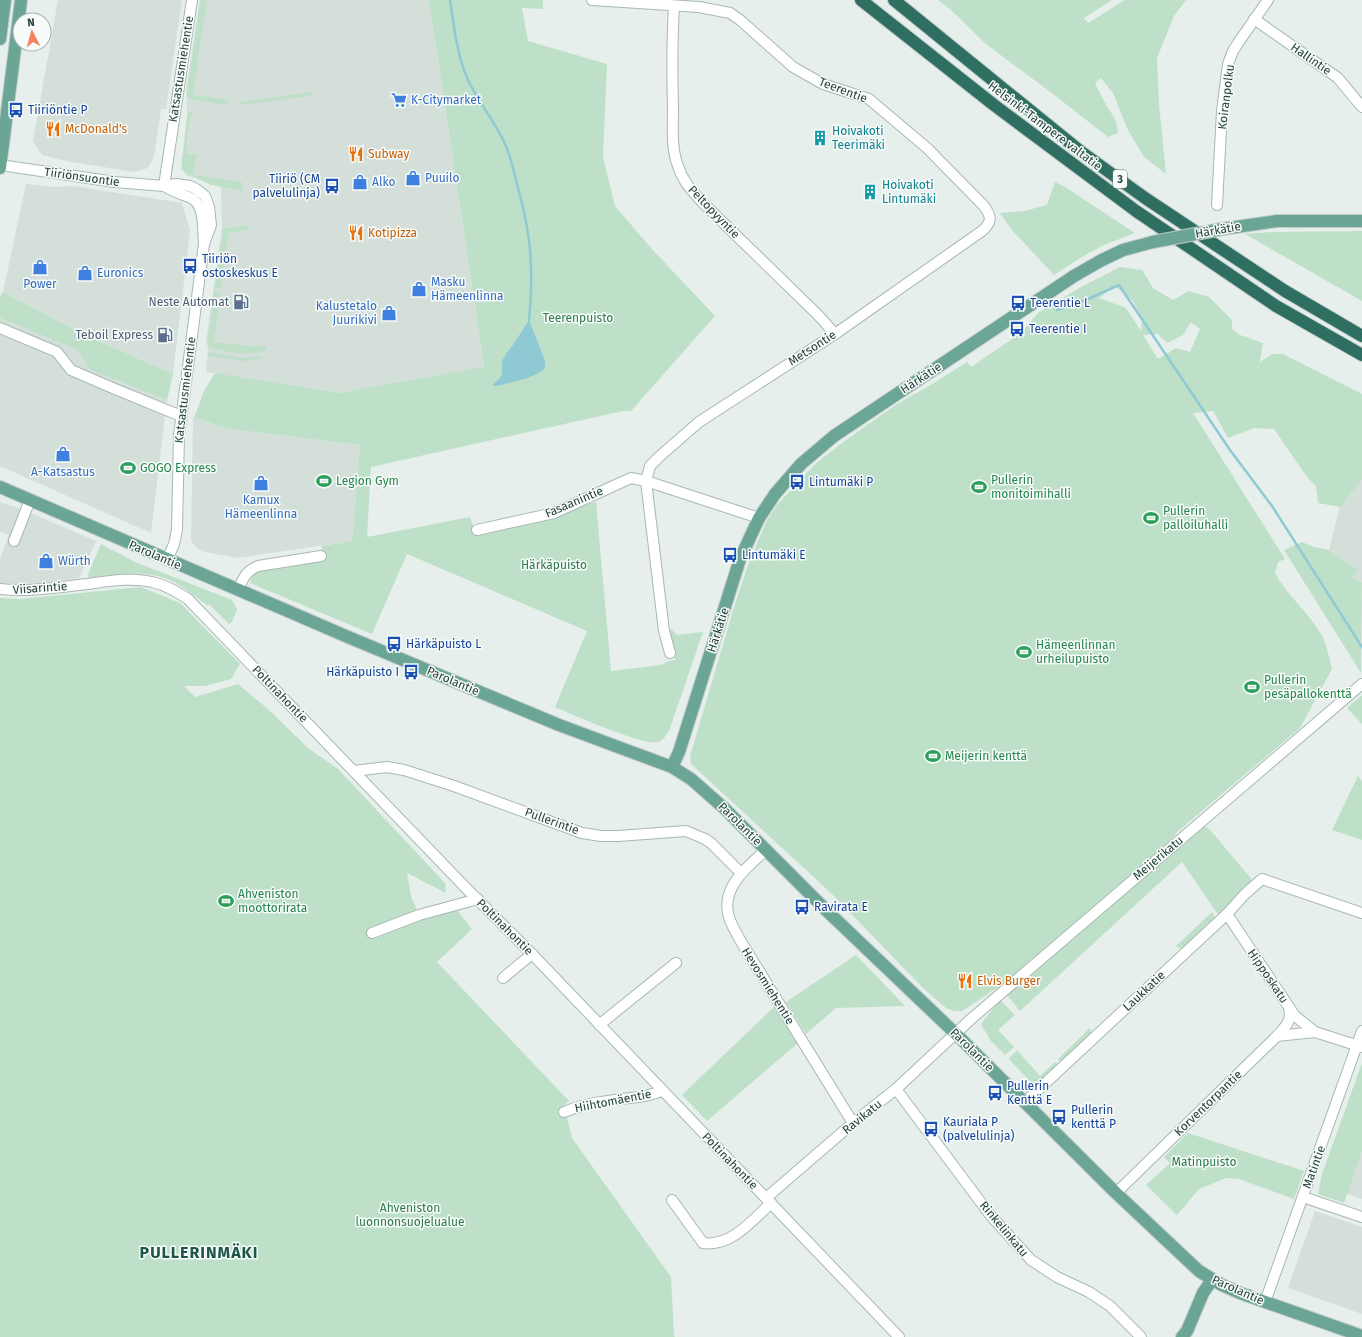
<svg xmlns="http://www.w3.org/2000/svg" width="1362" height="1337" viewBox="0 0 1362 1337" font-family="'Fira Sans',sans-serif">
<rect width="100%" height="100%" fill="#e6efeb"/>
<!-- built -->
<g fill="#d4dfda">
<path d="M58 0H182L166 109H161L154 157 148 168 134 172 66 161 42 155 33 141Z"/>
<path d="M200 0H429L484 368 338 393 206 372 208 348 206 343 222 227 221 192 220 185 188 176 181 169 187 114 186 90Z"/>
<path d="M26 184 54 187 74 186 182 203 190 230 173 374 85 335 3 292Z"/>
<path d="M0 318 78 350 90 370 167 400 151 533 0 466Z"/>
<path d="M193 418 229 429 360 445 352 541 237 558 205 552 196 547 191 541Z"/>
<path d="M1362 477V583L1353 577 1358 570 1329 550 1340 506Z"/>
<path d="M0 502 19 508 96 541 79 578 46 583 17 584 0 583V559L9 535 0 531Z"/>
<path d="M1362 1151V1199L1347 1194Z"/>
<path d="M1315 1211 1362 1227V1314L1288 1288Z"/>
</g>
<!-- green -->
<g fill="#bfe0c8" fill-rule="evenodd">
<path d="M200 0H207L193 95 229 100 225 105 191 99 187 97V94Z"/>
<path d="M429 0H543V9L522 8 528 41 607 64 603 157 615 206 651 248 715 316 631 411H623L371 467 367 537 470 517 475 532 596 502 611 671 661 665 669 661 675 660 667 629 670 628 677 635 703 632 669 731C666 735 663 741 658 742 646 747 571 714 555 707L587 631 407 554 372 634 250 583 253 573 256 571 324 559 321 546 352 541 360 445 229 429 194 418 204 391 215 373 338 393 484 367Z"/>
<path d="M938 0H1112L1084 18 1088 23 1125 0H1186L1174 16 1157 58 1159 104 1166 174 1144 157 1128 130 1113 93 1101 78 1095 83 1103 99 1116 121 1118 133 1108 137 1053 94 986 44 950 9Z"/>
<path d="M312 92V94L310 96 241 105 240 102Z"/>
<path d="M188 112H193L192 118H190L186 147 188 148 187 154 197 155 193 175 242 182 243 190 242 191 211 185 186 173 182 169V161Z"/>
<path d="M1055 182 1065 187 1135 233 1104 245 1080 258 1054 275 1012 230 1000 213 1024 211 1047 205Z"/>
<path d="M247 225 248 230 229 233 221 288H215L223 229Z"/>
<path d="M1362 231V301L1245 234 1271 232Z"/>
<path d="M1120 267 1142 270 1153 288 1173 300 1189 291 1209 297 1232 320V329L1240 335 1263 343 1260 362 1272 354H1283L1362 394V479L1340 507 1318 503 1316 486 1307 477 1274 429 1254 428 1228 438 1213 411 1193 413 1285 559 1278 562 1275 573C1287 595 1308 612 1321 634 1327 644 1329 658 1332 669L1300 728 1177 832 1173 838 1006 982 962 1011H954L946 1008 922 987 832 894 691 764 690 756 735 604 748 565 767 520 777 505 815 464 846 440 897 404 934 383 967 362 971 367 1021 333 1038 313 1081 287ZM1115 286 1133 301 1142 318 1141 331 1126 308 1099 298ZM1191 322 1200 329 1190 352 1176 348 1158 359 1143 335 1158 334 1167 343 1183 335Z"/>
<path d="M214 291 221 292 214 342 250 346H266V351C248 355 226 353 209 347L208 340Z"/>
<path d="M3 292 85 335 173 374 167 400 90 370 78 350 0 318V297Z"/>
<path d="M209 352 245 358 263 356 261 359 244 361 210 356 208 355Z"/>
<path d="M1302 542 1314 547 1329 550 1358 570 1353 577 1362 583 1361 673 1284 550Z"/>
<path d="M101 544 135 562 232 600 237 609 232 622 229 624 209 604 208 606C197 598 186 589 174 582 148 569 117 574 89 578L88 574Z"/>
<path d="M141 587 180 603 240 664 231 679 205 686H184L195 697 238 684 268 709 308 748 338 769 445 883 446 893 407 873 411 896 419 915 454 906 472 929 437 962 569 1101 563 1106 566 1113 572 1138 671 1277 674 1336 675 1337H0V598L20 599Z"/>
<path d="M1362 695V724L1347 708Z"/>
<path d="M1358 776 1362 781V840L1332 830Z"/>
<path d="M1203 826 1208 828 1211 831 1248 875 1251 878 1250 884 1223 910 1219 914 1217 913 1182 862 1020 1011 1007 995 1028 974Z"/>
<path d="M1212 912 1215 917 1182 948H1179L1176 946Z"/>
<path d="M856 955 905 1006 836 1008 806 1034 786 1002Z"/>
<path d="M1000 1000 1015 1015 998 1030 1014 1047 1005 1055 990 1040 981 1024Z"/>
<path d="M775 1006 798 1043 707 1121 682 1095Z"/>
<path d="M1090 1028 1092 1035 1064 1062H1061L1058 1059Z"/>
<path d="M1017 1050 1040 1076 1055 1062 1058 1064V1068L1038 1087 1034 1086 1009 1059 1010 1057Z"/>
<path d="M1362 1063V1151L1344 1203 1318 1194 1322 1174Z"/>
<path d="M1188 1133 1304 1171 1294 1199 1239 1179 1226 1178 1199 1189 1177 1215 1146 1185 1170 1163 1164 1157Z"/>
</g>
<!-- water -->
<path fill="#8ec9d4" d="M529 320 545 361V368C535 379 510 382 496 386L492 385 500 378 502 374V361L506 354 513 345Z"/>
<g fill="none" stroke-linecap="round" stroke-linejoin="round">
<!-- stream -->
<g stroke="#8ec9d4" stroke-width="2.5">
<path d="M450 0C454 26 457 56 468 80 479 103 496 123 506 146 511 158 514 172 517 184 531 234 534 268 529 320"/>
<path d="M1057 310 1079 303 1119 285 1230 450 1272 506 1362 647"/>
</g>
<defs>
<g id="minor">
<path d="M592 0 699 7 730 13 740 20 793 67 823 84 869 99 927 148 984 206C992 217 992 222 982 231L835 334 699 422 660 456 650 466 646 481 664 631 670 653"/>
<path d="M674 6C672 40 672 74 673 108 673 127 671 148 678 166 683 182 693 192 704 204L818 315 835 334"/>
<path d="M1254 19 1338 78 1362 107"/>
<path d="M0 165 115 182 164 186 176 184 190 186 196 189 205 196 209 207 211 225 204 244 179 435 177 530 174 544 167 560"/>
<path d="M164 186 192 0"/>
<path d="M164 186C172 191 180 194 189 197 206 204 202 227 204 242"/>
<path d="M1217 205 1222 111 1228 64 1233 51 1238 43 1268 0"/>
<path d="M0 328 57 352 71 370 115 389 181 416"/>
<path d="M477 530 554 513 631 478 646 481 759 518"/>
<path d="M14 541 30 500"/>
<path d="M0 589C30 592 59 587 88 584 109 581 132 577 152 582 166 585 177 592 188 599L465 887 532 954 899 1337"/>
<path d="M238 590C243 578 246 571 258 566L321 556"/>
<path d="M354 771 387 767 404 770 454 786 582 833 601 836H618L686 831 705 839 711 843 741 873"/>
<path d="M766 850C747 867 720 888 729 917 732 927 738 936 743 945L853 1123"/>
<path d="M1227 914 1295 1016 1315 1032"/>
<path d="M372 933 419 915 478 899"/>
<path d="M503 978 532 954"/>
<path d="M599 1025 676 963"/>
<path d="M1277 1036 1315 1032 1362 1047"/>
<path d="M896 1089 991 1216 1031 1260 1057 1277 1089 1292 1110 1306 1141 1337"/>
<path d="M1025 1102 1227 914 1245 894 1262 879 1362 913"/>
<path d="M564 1112C588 1102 613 1100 639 1097 647 1096 655 1093 663 1091"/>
<path d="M1116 1193 1277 1036C1286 1026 1292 1021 1289 1008"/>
<path d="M1303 1197 1362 1217"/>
<path d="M766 1198 853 1123 896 1089 971 1019 1362 684"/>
<path d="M672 1200 703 1243C731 1247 753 1220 771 1203"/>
<path d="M1265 1302 1362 1031"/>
</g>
<g id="major">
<path d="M0 39 5 0"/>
<path d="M0 168 21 0"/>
<path d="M1222 229 1277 221H1362"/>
<path d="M0 487 348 637 559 725 672 767 691 779 724 808 827 911 956 1034 1116 1193 1199 1271 1222 1285 1240 1293 1362 1336"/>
<path d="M672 767 679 752 740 559 759 518 775 494 801 464 834 436 1074 276 1102 260 1123 250 1153 242"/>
<path d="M1182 1337 1187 1331 1203 1293 1212 1280"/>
</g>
<g id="highway">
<path d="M861 0 994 105 1136 211 1276 306 1362 355"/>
<path d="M894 0 1080 151 1145 198 1285 291 1362 336"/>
</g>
</defs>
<!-- minor casing -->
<use href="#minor" stroke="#a8b8b2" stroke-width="12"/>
<!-- major casing -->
<use href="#major" stroke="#c2cac8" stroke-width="14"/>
<!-- highway casing -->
<use href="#highway" stroke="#c2cac8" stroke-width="14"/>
<!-- minor -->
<use href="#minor" stroke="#fff" stroke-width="10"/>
<!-- major -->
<use href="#major" stroke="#6aa596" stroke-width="12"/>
<!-- highway -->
<use href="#highway" stroke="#2f6f62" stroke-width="12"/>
<defs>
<path id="major-bridge" d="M1153 242 1222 229"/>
</defs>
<!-- major-bridge casing -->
<use href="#major-bridge" stroke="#c2cac8" stroke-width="14" stroke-linecap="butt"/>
<!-- major-bridge -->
<use href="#major-bridge" stroke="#6aa596" stroke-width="12"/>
</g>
<!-- icons -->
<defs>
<symbol id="supermarket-bare" viewBox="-9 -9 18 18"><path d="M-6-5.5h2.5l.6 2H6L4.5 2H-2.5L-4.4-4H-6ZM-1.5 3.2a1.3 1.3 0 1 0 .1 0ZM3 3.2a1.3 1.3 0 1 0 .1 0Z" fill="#3f7fe0" stroke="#f7fbf9" stroke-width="2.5" paint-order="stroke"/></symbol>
<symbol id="bus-bare" viewBox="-9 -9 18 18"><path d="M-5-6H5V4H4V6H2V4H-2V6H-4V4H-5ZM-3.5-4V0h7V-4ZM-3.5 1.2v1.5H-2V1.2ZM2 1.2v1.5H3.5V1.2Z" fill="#1a4fb4" stroke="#f7fbf9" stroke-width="2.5" paint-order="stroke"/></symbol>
<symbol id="restaurant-bare" viewBox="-9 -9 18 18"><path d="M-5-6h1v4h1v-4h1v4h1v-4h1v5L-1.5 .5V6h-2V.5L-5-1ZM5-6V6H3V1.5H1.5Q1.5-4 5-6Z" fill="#e8710a" stroke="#f7fbf9" stroke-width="2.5" paint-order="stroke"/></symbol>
<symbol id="building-bare" viewBox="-9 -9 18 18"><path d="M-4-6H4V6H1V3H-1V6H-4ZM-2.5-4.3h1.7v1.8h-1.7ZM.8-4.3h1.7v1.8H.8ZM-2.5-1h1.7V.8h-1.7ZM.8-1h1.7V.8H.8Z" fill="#0f9aa8" stroke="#f7fbf9" stroke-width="2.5" paint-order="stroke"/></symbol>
<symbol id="shop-bare" viewBox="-9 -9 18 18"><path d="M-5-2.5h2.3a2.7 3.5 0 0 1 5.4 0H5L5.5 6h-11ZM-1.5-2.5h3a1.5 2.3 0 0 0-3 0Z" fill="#3f7fe0" stroke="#f7fbf9" stroke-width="2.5" paint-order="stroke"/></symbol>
<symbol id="fuel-bare" viewBox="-9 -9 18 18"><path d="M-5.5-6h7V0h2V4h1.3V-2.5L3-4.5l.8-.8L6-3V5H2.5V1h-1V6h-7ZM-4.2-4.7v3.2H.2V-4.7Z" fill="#5c6f8a" stroke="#f7fbf9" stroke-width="2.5" paint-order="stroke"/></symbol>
<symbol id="stadium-bare" viewBox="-9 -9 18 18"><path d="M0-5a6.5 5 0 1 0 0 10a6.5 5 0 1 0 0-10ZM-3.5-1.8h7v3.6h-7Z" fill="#2e9e5b" stroke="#f7fbf9" stroke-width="2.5" paint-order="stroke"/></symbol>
</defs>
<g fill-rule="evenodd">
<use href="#supermarket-bare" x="388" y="89" width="22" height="22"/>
<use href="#bus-bare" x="5" y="99" width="22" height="22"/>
<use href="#restaurant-bare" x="42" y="118" width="22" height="22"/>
<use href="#building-bare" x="809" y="127" width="22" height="22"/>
<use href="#restaurant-bare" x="345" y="143" width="22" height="22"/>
<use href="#shop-bare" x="402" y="167" width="22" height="22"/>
<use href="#shop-bare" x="349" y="171" width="22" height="22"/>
<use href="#bus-bare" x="321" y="175" width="22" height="22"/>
<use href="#building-bare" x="859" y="181" width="22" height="22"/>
<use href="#restaurant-bare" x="345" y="222" width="22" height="22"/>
<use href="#bus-bare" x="179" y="255" width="22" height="22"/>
<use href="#shop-bare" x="29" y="256" width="22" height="22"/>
<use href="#shop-bare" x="74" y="262" width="22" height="22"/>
<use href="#shop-bare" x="408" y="278" width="22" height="22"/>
<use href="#fuel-bare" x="230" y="291" width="22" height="22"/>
<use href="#bus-bare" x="1007" y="292" width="22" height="22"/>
<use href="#shop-bare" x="378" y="302" width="22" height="22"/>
<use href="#bus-bare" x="1006" y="318" width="22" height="22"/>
<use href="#fuel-bare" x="154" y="324" width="22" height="22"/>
<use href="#shop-bare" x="52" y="443" width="22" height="22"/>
<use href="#stadium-bare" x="117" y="457" width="22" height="22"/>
<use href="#stadium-bare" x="313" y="470" width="22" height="22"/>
<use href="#bus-bare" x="786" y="471" width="22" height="22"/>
<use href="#shop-bare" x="250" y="472" width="22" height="22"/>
<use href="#stadium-bare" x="968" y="476" width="22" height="22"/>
<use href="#stadium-bare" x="1140" y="507" width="22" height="22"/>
<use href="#bus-bare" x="719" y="544" width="22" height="22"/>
<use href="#shop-bare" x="35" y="550" width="22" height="22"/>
<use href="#bus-bare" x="383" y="633" width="22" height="22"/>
<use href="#stadium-bare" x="1013" y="641" width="22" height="22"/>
<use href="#bus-bare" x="400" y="661" width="22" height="22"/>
<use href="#stadium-bare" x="1241" y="676" width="22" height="22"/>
<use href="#stadium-bare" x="922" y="745" width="22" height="22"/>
<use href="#stadium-bare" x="215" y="890" width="22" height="22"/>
<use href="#bus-bare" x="791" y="896" width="22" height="22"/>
<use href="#restaurant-bare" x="954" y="970" width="22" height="22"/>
<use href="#bus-bare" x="984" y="1082" width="22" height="22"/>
<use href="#bus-bare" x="1048" y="1106" width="22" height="22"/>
<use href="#bus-bare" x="920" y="1118" width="22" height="22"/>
</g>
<g text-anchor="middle" stroke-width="3" stroke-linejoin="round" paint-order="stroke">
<!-- shield labels -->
<rect fill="#f7fbf9" stroke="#637a73" stroke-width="1" x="1113" y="170" width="14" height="18" rx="3"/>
<g font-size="11" font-weight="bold" fill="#24423a">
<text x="1120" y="183">3</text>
</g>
<!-- street labels -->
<g font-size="12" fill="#24423a" stroke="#f7fbf9">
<text transform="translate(1311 59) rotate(35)" y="4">Hallintie</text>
<text transform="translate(181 69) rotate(-81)" y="4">Katsastusmiehentie</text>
<text transform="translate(843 90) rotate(21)" y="4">Teerentie</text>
<text transform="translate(1226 97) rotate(-83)" y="4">Koiranpolku</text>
<text transform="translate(1045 126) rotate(37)" y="4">Helsinki-Tampere valtatie</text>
<text transform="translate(82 177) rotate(8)" y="4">Tiiriönsuontie</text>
<text transform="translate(714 212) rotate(46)" y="4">Peltopyyntie</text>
<text transform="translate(1218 230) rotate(-10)" y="4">Härkätie</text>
<text transform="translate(812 348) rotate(-33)" y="4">Metsontie</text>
<text transform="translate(921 378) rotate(-33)" y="4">Härkätie</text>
<text transform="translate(185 390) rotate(-83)" y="4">Katsastusmiehentie</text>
<text transform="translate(574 502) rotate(-23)" y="4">Fasaanintie</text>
<text transform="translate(155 555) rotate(23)" y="4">Parolantie</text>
<text transform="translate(40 588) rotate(-4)" y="4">Viisarintie</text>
<text transform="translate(718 630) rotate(-72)" y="4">Härkätie</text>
<text transform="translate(453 681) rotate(23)" y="4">Parolantie</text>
<text transform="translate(280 694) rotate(46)" y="4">Poltinahontie</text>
<text transform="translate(552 821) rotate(20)" y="4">Pullerintie</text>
<text transform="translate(740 824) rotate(45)" y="4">Parolantie</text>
<text transform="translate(1158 858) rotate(-40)" y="4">Meijerikatu</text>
<text transform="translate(505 927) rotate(45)" y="4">Poltinahontie</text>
<text transform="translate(1268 976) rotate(56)" y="4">Hipposkatu</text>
<text transform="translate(768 986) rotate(58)" y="4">Hevosmiehentie</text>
<text transform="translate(1144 991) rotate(-43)" y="4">Laukkatie</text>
<text transform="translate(972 1050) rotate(45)" y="4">Parolantie</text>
<text transform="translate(613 1101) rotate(-11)" y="4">Hiihtomäentie</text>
<text transform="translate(1208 1103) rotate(-44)" y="4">Korventorpantie</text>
<text transform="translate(862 1117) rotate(-39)" y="4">Ravikatu</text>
<text transform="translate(730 1161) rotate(46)" y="4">Poltinahontie</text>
<text transform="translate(1314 1167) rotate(-70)" y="4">Matintie</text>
<text transform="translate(1004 1229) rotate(50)" y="4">Rinkelinkatu</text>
<text transform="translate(1238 1290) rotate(24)" y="4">Parolantie</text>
</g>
<!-- shop labels -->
<g font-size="12" fill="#366cbe" stroke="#f7fbf9" text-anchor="start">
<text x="411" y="104">K-Citymarket</text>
<text x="425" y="182">Puuilo</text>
<text x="372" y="186">Alko</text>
<text x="97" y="277">Euronics</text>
<text x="431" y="286">Masku<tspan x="431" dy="14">Hämeenlinna</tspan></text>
<text x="40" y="288" text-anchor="middle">Power</text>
<text x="377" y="310" text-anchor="end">Kalustetalo<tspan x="377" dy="14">Juurikivi</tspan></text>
<text x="63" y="476" text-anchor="middle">A-Katsastus</text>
<text x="261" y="504" text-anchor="middle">Kamux<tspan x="261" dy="14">Hämeenlinna</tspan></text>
<text x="58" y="565">Würth</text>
</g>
<!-- transit labels -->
<g font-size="12" fill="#164399" stroke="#f7fbf9" text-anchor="start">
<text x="28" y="114">Tiiriöntie P</text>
<text x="320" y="183" text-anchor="end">Tiiriö (CM<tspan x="320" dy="14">palvelulinja)</tspan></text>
<text x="202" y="263">Tiiriön<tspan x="202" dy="14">ostoskeskus E</tspan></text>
<text x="1030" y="307">Teerentie L</text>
<text x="1029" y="333">Teerentie I</text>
<text x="809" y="486">Lintumäki P</text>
<text x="742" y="559">Lintumäki E</text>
<text x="406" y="648">Härkäpuisto L</text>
<text x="399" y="676" text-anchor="end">Härkäpuisto I</text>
<text x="814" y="911">Ravirata E</text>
<text x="1007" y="1090">Pullerin<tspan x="1007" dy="14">Kenttä E</tspan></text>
<text x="1071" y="1114">Pullerin<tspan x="1071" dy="14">kenttä P</tspan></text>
<text x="943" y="1126">Kauriala P<tspan x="943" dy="14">(palvelulinja)</tspan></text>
</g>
<!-- food labels -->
<g font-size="12" fill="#c56008" stroke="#f7fbf9" text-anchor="start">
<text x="65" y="133">McDonald's</text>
<text x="368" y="158">Subway</text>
<text x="368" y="237">Kotipizza</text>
<text x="977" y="985">Elvis Burger</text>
</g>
<!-- culture labels -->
<g font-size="12" fill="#0d838f" stroke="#f7fbf9" text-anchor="start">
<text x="832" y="135">Hoivakoti<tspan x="832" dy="14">Teerimäki</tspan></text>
<text x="882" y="189">Hoivakoti<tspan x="882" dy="14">Lintumäki</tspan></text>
</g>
<!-- service labels -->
<g font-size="12" fill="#4e5e75" stroke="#f7fbf9" text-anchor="end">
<text x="229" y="306">Neste Automat</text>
<text x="153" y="339">Teboil Express</text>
</g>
<!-- park labels -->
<g font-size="12" fill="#2d7a4b" stroke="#f7fbf9">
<text x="578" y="322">Teerenpuisto</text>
<text x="554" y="569">Härkäpuisto</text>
<text x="1204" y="1166">Matinpuisto</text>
<text x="410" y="1212">Ahveniston<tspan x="410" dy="14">luonnonsuojelualue</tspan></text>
</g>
<!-- leisure labels -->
<g font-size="12" fill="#27864d" stroke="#f7fbf9" text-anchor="start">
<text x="140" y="472">GOGO Express</text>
<text x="991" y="484">Pullerin<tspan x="991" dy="14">monitoimihalli</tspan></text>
<text x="336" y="485">Legion Gym</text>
<text x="1163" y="515">Pullerin<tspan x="1163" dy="14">palloiluhalli</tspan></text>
<text x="1036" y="649">Hämeenlinnan<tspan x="1036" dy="14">urheilupuisto</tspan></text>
<text x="1264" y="684">Pullerin<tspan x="1264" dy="14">pesäpallokenttä</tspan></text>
<text x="945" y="760">Meijerin kenttä</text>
<text x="238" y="898">Ahveniston<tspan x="238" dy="14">moottorirata</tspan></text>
</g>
<!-- district labels -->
<g font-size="16" font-weight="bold" letter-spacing="1" fill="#1f5548" stroke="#f7fbf9">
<text x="199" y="1258">PULLERINMÄKI</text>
</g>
</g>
<!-- north arrow -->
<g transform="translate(32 32) rotate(354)"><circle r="19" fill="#f7fbf9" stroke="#a3b1ad"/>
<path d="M0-3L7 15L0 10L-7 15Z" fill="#f4845f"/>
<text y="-6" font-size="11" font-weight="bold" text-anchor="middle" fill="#24423a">N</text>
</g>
</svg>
